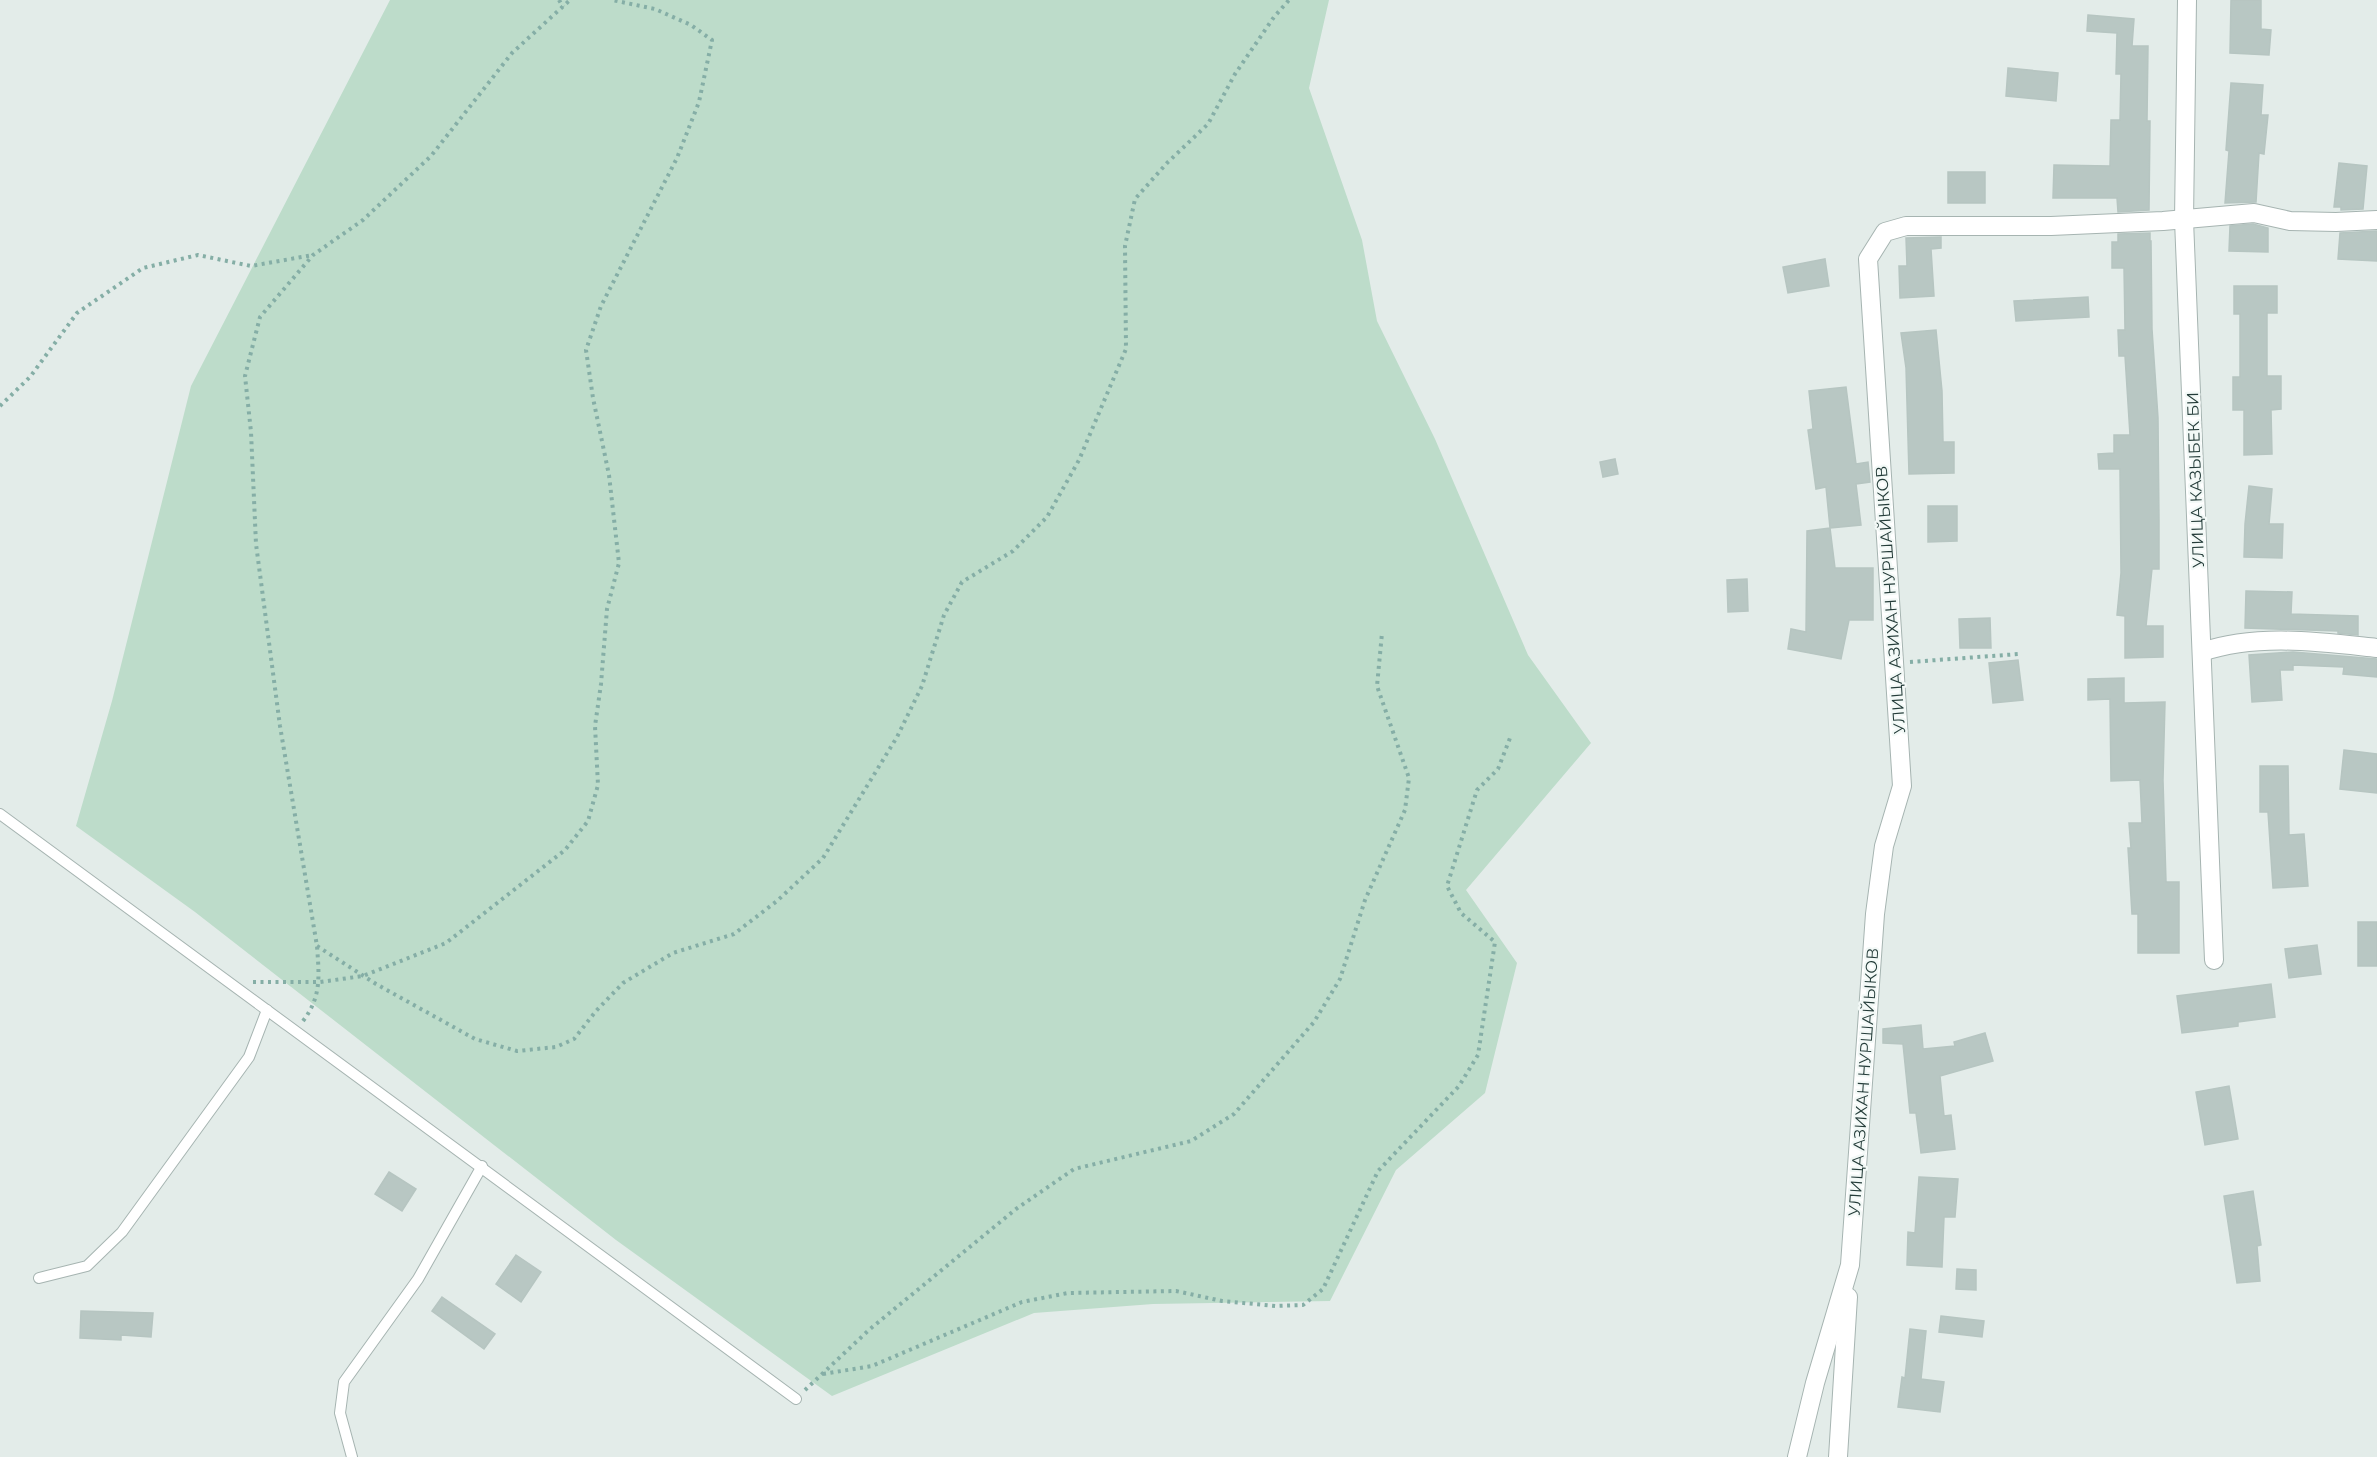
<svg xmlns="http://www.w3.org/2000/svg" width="2377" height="1457" viewBox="0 0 2377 1457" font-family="Montserrat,sans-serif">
<rect width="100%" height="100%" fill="#e3ece9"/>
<!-- green -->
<path fill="#bddcca" d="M390 0H1329L1309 88 1362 240 1377 321 1435 439 1528 655 1591 743 1466 890 1517 963 1485 1093 1396 1170 1330 1301 1153 1304 1034 1313 832 1396 616 1240 195 912 76 826 112 701 191 386Z"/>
<!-- building -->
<g fill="#b8c7c3" stroke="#b6c5c1" stroke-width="1.5">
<path d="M2231 0H2261V29L2271 30 2269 55 2230 53Z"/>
<path d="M2088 15 2134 19 2132 46H2148L2147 121H2150L2149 210 2118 212 2117 198H2053L2054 165 2110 166 2111 120H2120L2121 74H2116L2117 33 2087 31Z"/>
<path d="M2008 68 2058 73 2056 101 2006 96Z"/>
<path d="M2231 83 2263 85 2261 115H2268L2264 154 2259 153 2256 202 2225 203 2229 151 2226 150Z"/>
<path d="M2339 163 2367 166 2363 209 2341 210V207H2334Z"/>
<rect x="1948" y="172" width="37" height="31"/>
<path d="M2253 224 2268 228V252L2229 251 2230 226Z"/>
<path d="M2377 231V261L2338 259 2340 233Z"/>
<path d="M2150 233V241H2151L2152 329 2158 418 2159 520V569H2152L2146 626H2163V657L2125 658V616L2117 615 2121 573 2120 469H2099L2098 454 2114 453V435H2130L2125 356H2119L2118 330H2125L2124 268H2112V242H2118V234Z"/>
<path d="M1941 237V248L1931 249 1934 296 1900 298 1899 266H1907L1906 238Z"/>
<path d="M1825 259 1829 286 1788 293 1783 267Z"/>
<path d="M2234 286H2277V313H2267V376H2281V409L2271 410 2272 454 2244 455V410H2233V377H2240V314H2234Z"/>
<path d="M2088 297 2089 317 2016 321 2014 301Z"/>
<path d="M1936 330 1942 391 1943 442H1954V473L1909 474 1906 368 1901 333Z"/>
<path d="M1846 387 1856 464 1868 462 1870 482 1856 484 1861 525 1830 528 1835 568H1873V620H1849L1841 659 1788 649 1791 629 1806 632 1807 531 1830 528 1826 487 1816 489 1808 430 1813 429 1809 391Z"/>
<path d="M1615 459 1618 474 1603 477 1600 462Z"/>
<path d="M2249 486 2272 489 2269 524H2283L2282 558 2244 557 2245 524Z"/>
<path d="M1928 506H1957V541L1928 542Z"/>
<path d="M1747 579 1748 611 1728 612 1727 580Z"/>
<path d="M2246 591 2292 592 2291 614 2358 616V635L2338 633V631L2245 628Z"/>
<path d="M1990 618 1991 648H1960L1959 619Z"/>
<path d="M2293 652 2377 659V677L2343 674 2344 667 2293 665V670H2280L2282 700 2252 702 2249 655Z"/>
<path d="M2018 660 2023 700 1993 703 1989 663Z"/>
<path d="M2124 678V703L2165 702 2163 780 2166 882H2179V953H2138V914H2132L2128 848H2131L2129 823H2142L2140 780 2111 781 2110 699 2088 700V679Z"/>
<path d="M2344 750 2377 754V793L2340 789Z"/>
<path d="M2260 766H2288L2289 835 2304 834 2308 886 2273 888 2268 812H2260Z"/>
<rect x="2358" y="922" width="19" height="44"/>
<path d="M2317 945 2321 974 2289 978 2285 949Z"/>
<path d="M2271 984 2275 1017 2238 1022V1026L2182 1033 2177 996Z"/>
<path d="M1921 1025 1923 1049 1955 1046 1954 1042 1985 1033 1993 1061 1940 1076 1944 1116 1951 1115 1955 1149 1921 1153 1916 1113H1910L1903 1044 1883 1043V1029Z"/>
<path d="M2229 1086 2238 1139 2205 1145 2196 1092Z"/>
<path d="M389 1172 416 1189 402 1211 375 1194Z"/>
<path d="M1919 1177 1958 1179 1955 1217H1944L1942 1267 1907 1265 1908 1232 1915 1233Z"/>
<path d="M2253 1191 2261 1245 2257 1246 2260 1281 2237 1283 2224 1196Z"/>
<path d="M516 1255 541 1272 521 1302 496 1284Z"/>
<path d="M1957 1269 1976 1270V1290L1956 1289Z"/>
<path d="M442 1297 495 1334 484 1349 432 1311Z"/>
<path d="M81 1311 153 1313 151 1337 121 1335V1340L80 1338Z"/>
<path d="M1941 1316 1984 1321 1982 1337 1939 1332Z"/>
<path d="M1910 1329 1926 1331 1921 1379 1944 1382 1940 1412 1898 1407 1902 1377 1905 1378Z"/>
</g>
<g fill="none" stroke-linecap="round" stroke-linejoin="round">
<defs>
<g id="lane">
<path d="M0 814 796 1399"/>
<path d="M39 1278 87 1266 122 1232 249 1057 267 1010"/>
<path d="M352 1457 340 1413 344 1382 418 1279 482 1166"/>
</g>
<g id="street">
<path d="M2187 0 2184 220 2214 960"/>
<path d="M2202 652C2257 633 2320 642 2377 648"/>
<path d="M1797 1457 1815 1383 1850 1265 1875 914 1884 846 1902 786 1868 259 1885 232 1906 226H2051L2163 221 2254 213 2290 221 2336 222 2377 220"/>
<path d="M1838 1457 1848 1297"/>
</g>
</defs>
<!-- lane casing -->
<use href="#lane" stroke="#a6b4b1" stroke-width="12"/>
<!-- street casing -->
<use href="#street" stroke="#a6b4b1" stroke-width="20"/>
<!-- path -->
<g stroke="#85aea6" stroke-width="4" stroke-dasharray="3 4.5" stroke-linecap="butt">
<path d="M559 0 563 7"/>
<path d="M0 406 30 377 77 313 143 268 198 255 251 266 313 255"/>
<path d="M1910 662 2019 654"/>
<path d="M317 946 376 984 475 1039 517 1051 556 1047 574 1039 596 1011 623 983 673 953 734 934 777 901 823 858 897 737 922 686 944 615 962 582 1013 551 1047 517 1079 460 1126 349 1125 246 1135 199 1167 163 1208 124 1235 74 1274 17 1289 0"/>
<path d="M253 982H320L363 976 446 943 565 850 588 821 598 785 595 726 601 684 607 609 619 563 609 475 593 398 586 350 601 306 677 158 699 102 712 40 691 25 655 9 612 0"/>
<path d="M303 1021C322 996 319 975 317 946L280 726 256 544 251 432 245 376 260 317 313 255 363 220 431 156 512 53 570 0"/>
<path d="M823 1374 872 1366 1022 1302 1068 1293 1176 1291 1222 1301 1276 1306 1303 1305 1323 1289 1378 1171 1459 1086 1478 1055 1495 942 1461 913 1447 886 1477 790 1498 769 1510 738"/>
<path d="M805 1390 870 1329 1016 1209 1074 1169 1191 1141 1234 1114 1314 1022 1340 979 1365 900 1405 810 1409 778 1377 686 1382 633"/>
</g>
<!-- lane -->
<use href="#lane" stroke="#fff" stroke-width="10"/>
<!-- street -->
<use href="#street" stroke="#fff" stroke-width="18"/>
</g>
<g text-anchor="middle" stroke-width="4.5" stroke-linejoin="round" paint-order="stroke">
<!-- street labels -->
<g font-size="16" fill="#243c39" stroke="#f3f9f7">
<text transform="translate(2195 480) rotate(-92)" y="6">УЛИЦА КАЗЫБЕК БИ</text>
<text transform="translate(1890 600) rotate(-94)" y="6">УЛИЦА АЗИХАН НУРШАЙЫКОВ</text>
<text transform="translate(1863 1082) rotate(-86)" y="6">УЛИЦА АЗИХАН НУРШАЙЫКОВ</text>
</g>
</g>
</svg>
